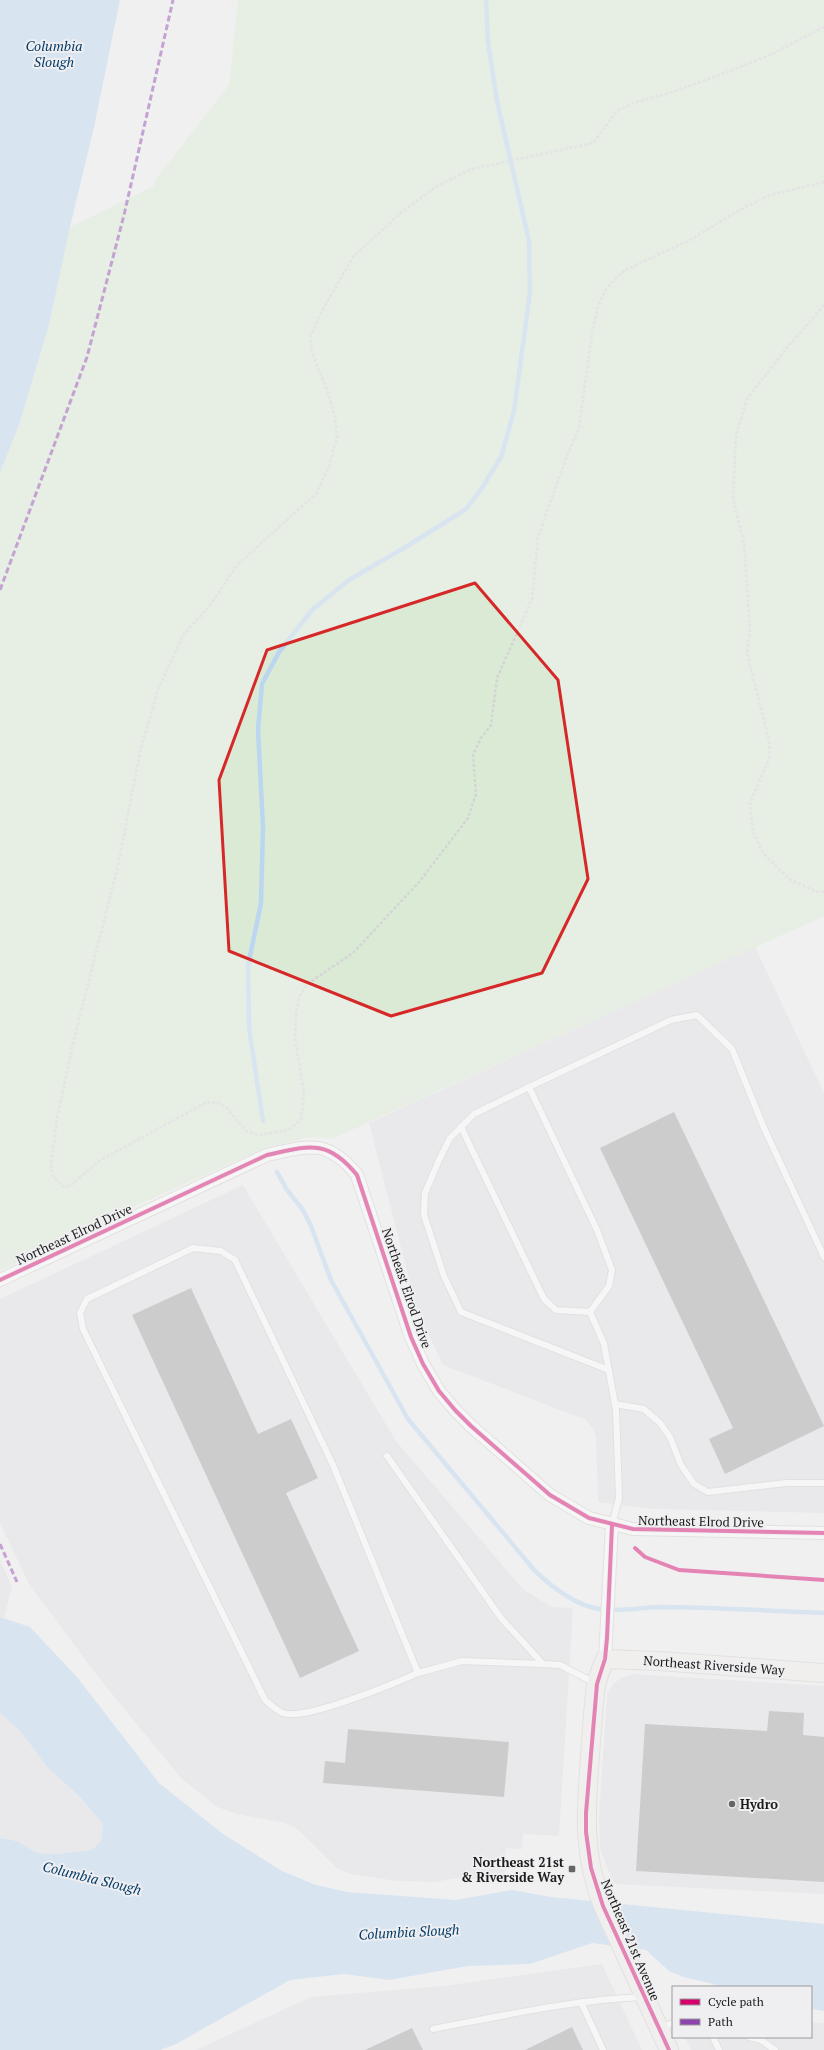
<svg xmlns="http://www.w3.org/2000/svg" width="824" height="2050" viewBox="0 0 824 2050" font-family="'PT Serif',serif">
<rect width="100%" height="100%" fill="#f0f0f0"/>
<!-- built -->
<g fill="#e0e0e5">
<path d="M755 947 824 1093V1513L653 1509 598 1502 596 1438 593 1429 586 1420 443 1365 417 1310 369 1123Z"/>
<path d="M243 1185 396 1441 524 1590 552 1607 573 1608 559 1836 523 1834 522 1849 506 1848 504 1880 457 1878 435 1882 396 1881 351 1874 338 1869 295 1827 285 1823 237 1814 217 1807 180 1777 95 1673 29 1584 0 1523V1299Z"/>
<path d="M0 1560 12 1587 4 1618 0 1617Z"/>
<path d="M634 1674 824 1686V1894L614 1884 600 1849 599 1817 607 1695 613 1684 623 1677Z"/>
<path d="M0 1713 21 1732 47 1767 81 1798 103 1824 101 1841 93 1850 56 1854 37 1853 17 1841 0 1838Z"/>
<path d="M602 1964 642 2050H196L311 1997 443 1986Z"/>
<path d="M811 2022 824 2023V2050H691L685 2037H811Z"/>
</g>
<!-- green -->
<path fill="#dbead4" d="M238 0H824V916L334 1138 309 1137 265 1148 86 1228 0 1271V473L20 422 49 325 70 227 154 186 156 179 229 85Z"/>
<!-- water -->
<g fill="#bcd5f1">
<path d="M0 0H120L94 127 70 227 49 325 20 422 0 473Z"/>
<path d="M0 1617 30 1627 77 1677 159 1783 223 1834 282 1871 316 1885 347 1892 456 1900 512 1890 551 1897 824 1924V2011L811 2009V1987H720L710 1983 683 1977 669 1971 646 1950 592 1943 530 1964 468 1966 389 1980 344 1974 290 1980 176 2044 160 2050H0V1838L17 1841 37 1853 56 1854 92 1850 101 1841 103 1824 81 1798 47 1767 21 1732 0 1713Z"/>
</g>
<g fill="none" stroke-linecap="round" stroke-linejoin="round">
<!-- stream -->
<g stroke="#bcd5f1" stroke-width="4.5">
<path d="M263 1121 249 1028 248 966 261 903 263 827 258 729 262 684 279 652 312 610 349 580 409 545 466 509 482 488 501 457 514 411 530 292 529 241 497 101 488 42 486 0"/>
<path d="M277 1172 287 1190 303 1210 311 1226 331 1280 408 1419 535 1571C552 1587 574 1605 599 1609 618 1612 637 1608 657 1607 712 1607 768 1611 824 1613"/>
</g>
</g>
<!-- building -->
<g fill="#a0a0a0">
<path d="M674 1112 824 1426 725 1474 709 1439 733 1428 600 1148Z"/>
<path d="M191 1288 258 1434 291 1419 318 1478 286 1493 359 1651 300 1678 132 1315Z"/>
<path d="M769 1711 804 1713 803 1735 824 1737V1882L636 1871 645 1724 767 1731Z"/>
<path d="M348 1729 509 1742 504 1797 323 1783 325 1761 345 1763Z"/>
<path d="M572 2027 583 2050H525Z"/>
<path d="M412 2028 423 2050H365Z"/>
</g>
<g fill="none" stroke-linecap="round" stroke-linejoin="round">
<defs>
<g id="lane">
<path d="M529 1087 474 1114 450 1138 439 1160 425 1193 424 1215 444 1276 461 1312 609 1370"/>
<path d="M461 1127 544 1299 556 1310 590 1312"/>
<path d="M615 1404 644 1409 660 1423 670 1437 681 1465 694 1484 708 1492 786 1483H824"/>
<path d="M387 1456 501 1618 543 1664"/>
<path d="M612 1525 619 1498 616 1410 604 1344 590 1312 609 1286 612 1270 597 1230 529 1087 671 1020 697 1015 732 1049 764 1128 824 1257"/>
<path d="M418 1673C393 1684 305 1721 283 1713 277 1711 270 1704 265 1700L83 1329 80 1313 87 1299 193 1248 221 1251 235 1260 333 1465 418 1673 462 1661 543 1664 560 1665 595 1683"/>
<path d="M581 2002 603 2050"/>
<path d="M661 2028 673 2023"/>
<path d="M433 2029C502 2016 571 2000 642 1997"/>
<path d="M713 2037 719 2050"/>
<path d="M749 2037 761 2040 775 2050"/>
</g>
<g id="street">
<path d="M0 1280 267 1155C308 1146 327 1138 357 1175L411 1337 423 1364 439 1391 455 1410 471 1426 550 1495 589 1518 633 1529 824 1533"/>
<path d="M605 1659 612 1525"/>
</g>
<path id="secondary" d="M669 2050 603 1906C582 1855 586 1810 590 1755 592 1732 593 1708 596 1685 598 1676 602 1667 605 1659L659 1661 824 1673"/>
</defs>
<!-- lane casing -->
<use href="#lane" stroke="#cecece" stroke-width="8"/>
<!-- street casing -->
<use href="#street" stroke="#cecece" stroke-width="14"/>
<!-- secondary casing -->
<use href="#secondary" stroke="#cecece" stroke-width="20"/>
<!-- path -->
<g stroke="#d4d4d5" stroke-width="2.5" stroke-dasharray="3 2" stroke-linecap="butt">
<path d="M824 27 770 55 720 75 666 94 636 102 617 111 593 143 472 169 437 186 403 211 353 257 323 309 311 335V350L329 395 335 418 337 437 328 469 316 494 238 564 209 607 184 634 158 689 140 752 118 866 74 1039 57 1118 51 1167 54 1178 64 1187 70 1186 99 1161 207 1102 218 1103 226 1107 246 1131 259 1135 289 1130 301 1119 304 1094 295 1039 296 1013 299 998 306 985 354 952 420 881 468 818 476 794 473 755 481 738 491 725 497 678 532 599 538 537 567 456 579 428 592 333 598 306 607 287 625 270 690 240 741 209 770 195 824 182"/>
<path d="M824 305 786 349 747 399 736 435 733 499 744 543 750 631 747 653 770 745 769 759 750 803 753 832 763 853 789 879 815 891 824 892"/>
</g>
<!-- lane -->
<use href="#lane" stroke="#fdfdfd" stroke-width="6"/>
<!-- street -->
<use href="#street" stroke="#fdfdfd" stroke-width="12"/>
<!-- secondary -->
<use href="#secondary" stroke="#f2eeec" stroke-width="18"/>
<!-- quiet -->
<g stroke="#8e44ad" stroke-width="3" stroke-dasharray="6 3" stroke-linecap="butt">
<path d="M0 590 87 357 124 215 173 0"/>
<path d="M0 1544 17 1582"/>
</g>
<defs>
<g id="cycleway">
<path d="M0 1280 267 1155C308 1146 327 1138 357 1175L411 1337 423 1364 439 1391 455 1410 471 1426 550 1495 589 1518 633 1529 824 1533"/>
<path d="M612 1525 607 1638 605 1659 597 1684 586 1813V1832L591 1868 603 1906 669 2050"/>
<path d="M635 1548 645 1557 679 1570 824 1580"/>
</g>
</defs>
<!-- cycleway casing -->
<use href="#cycleway" stroke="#efeff1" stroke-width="6"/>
<!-- cycleway -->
<use href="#cycleway" stroke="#d6006c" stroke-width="4"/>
</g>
<!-- marked area -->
<path d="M0 0H824V2050H0ZM475 583 558 680 588 879 542 973 391 1016 229 951 219 780 267 650Z" fill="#f0f0f0" fill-opacity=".55" fill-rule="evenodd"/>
<path fill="none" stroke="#d62828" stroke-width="3" stroke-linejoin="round" d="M475 583 558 680 588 879 542 973 391 1016 229 951 219 780 267 650Z"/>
<!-- markers -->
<g fill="#666" stroke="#efeff1" stroke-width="1.5">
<circle cx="732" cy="1804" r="4"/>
<rect x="568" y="1865" width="8" height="8" rx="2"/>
</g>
<g text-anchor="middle" stroke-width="4" stroke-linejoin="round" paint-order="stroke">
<!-- street labels -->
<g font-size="13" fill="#1b1b1c" stroke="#efeff1">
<text transform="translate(74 1234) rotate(-25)" y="5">Northeast Elrod Drive</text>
<text transform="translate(407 1288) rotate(71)" y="5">Northeast Elrod Drive</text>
<text transform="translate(701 1521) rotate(1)" y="5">Northeast Elrod Drive</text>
<text transform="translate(714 1665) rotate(4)" y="5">Northeast Riverside Way</text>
<text transform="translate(631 1940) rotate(67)" y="5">Northeast 21st Avenue</text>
</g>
<!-- poi labels -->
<g font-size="13" font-weight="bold" fill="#1b1b1c" stroke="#efeff1" text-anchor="start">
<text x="740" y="1809">Hydro</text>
<text x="564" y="1867" text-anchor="end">Northeast 21st<tspan x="564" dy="15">&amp; Riverside Way</tspan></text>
</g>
<!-- water labels -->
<g font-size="14" font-style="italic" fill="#023b6a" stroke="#efeff1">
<text x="54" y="51">Columbia<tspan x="54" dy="16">Slough</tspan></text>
<text transform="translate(92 1878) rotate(14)" y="5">Columbia Slough</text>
<text transform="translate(409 1932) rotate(-3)" y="5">Columbia Slough</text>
</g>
</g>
<!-- legend -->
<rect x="672" y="1986" width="140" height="52" fill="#efeff1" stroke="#9a9a9c"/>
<rect x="680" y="1999" width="20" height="6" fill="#d6006c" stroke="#9a9a9c"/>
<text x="708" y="2006" font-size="12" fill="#1b1b1c">Cycle path</text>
<rect x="680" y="2019" width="20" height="6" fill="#8e44ad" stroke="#9a9a9c"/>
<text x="708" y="2026" font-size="12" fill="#1b1b1c">Path</text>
</svg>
